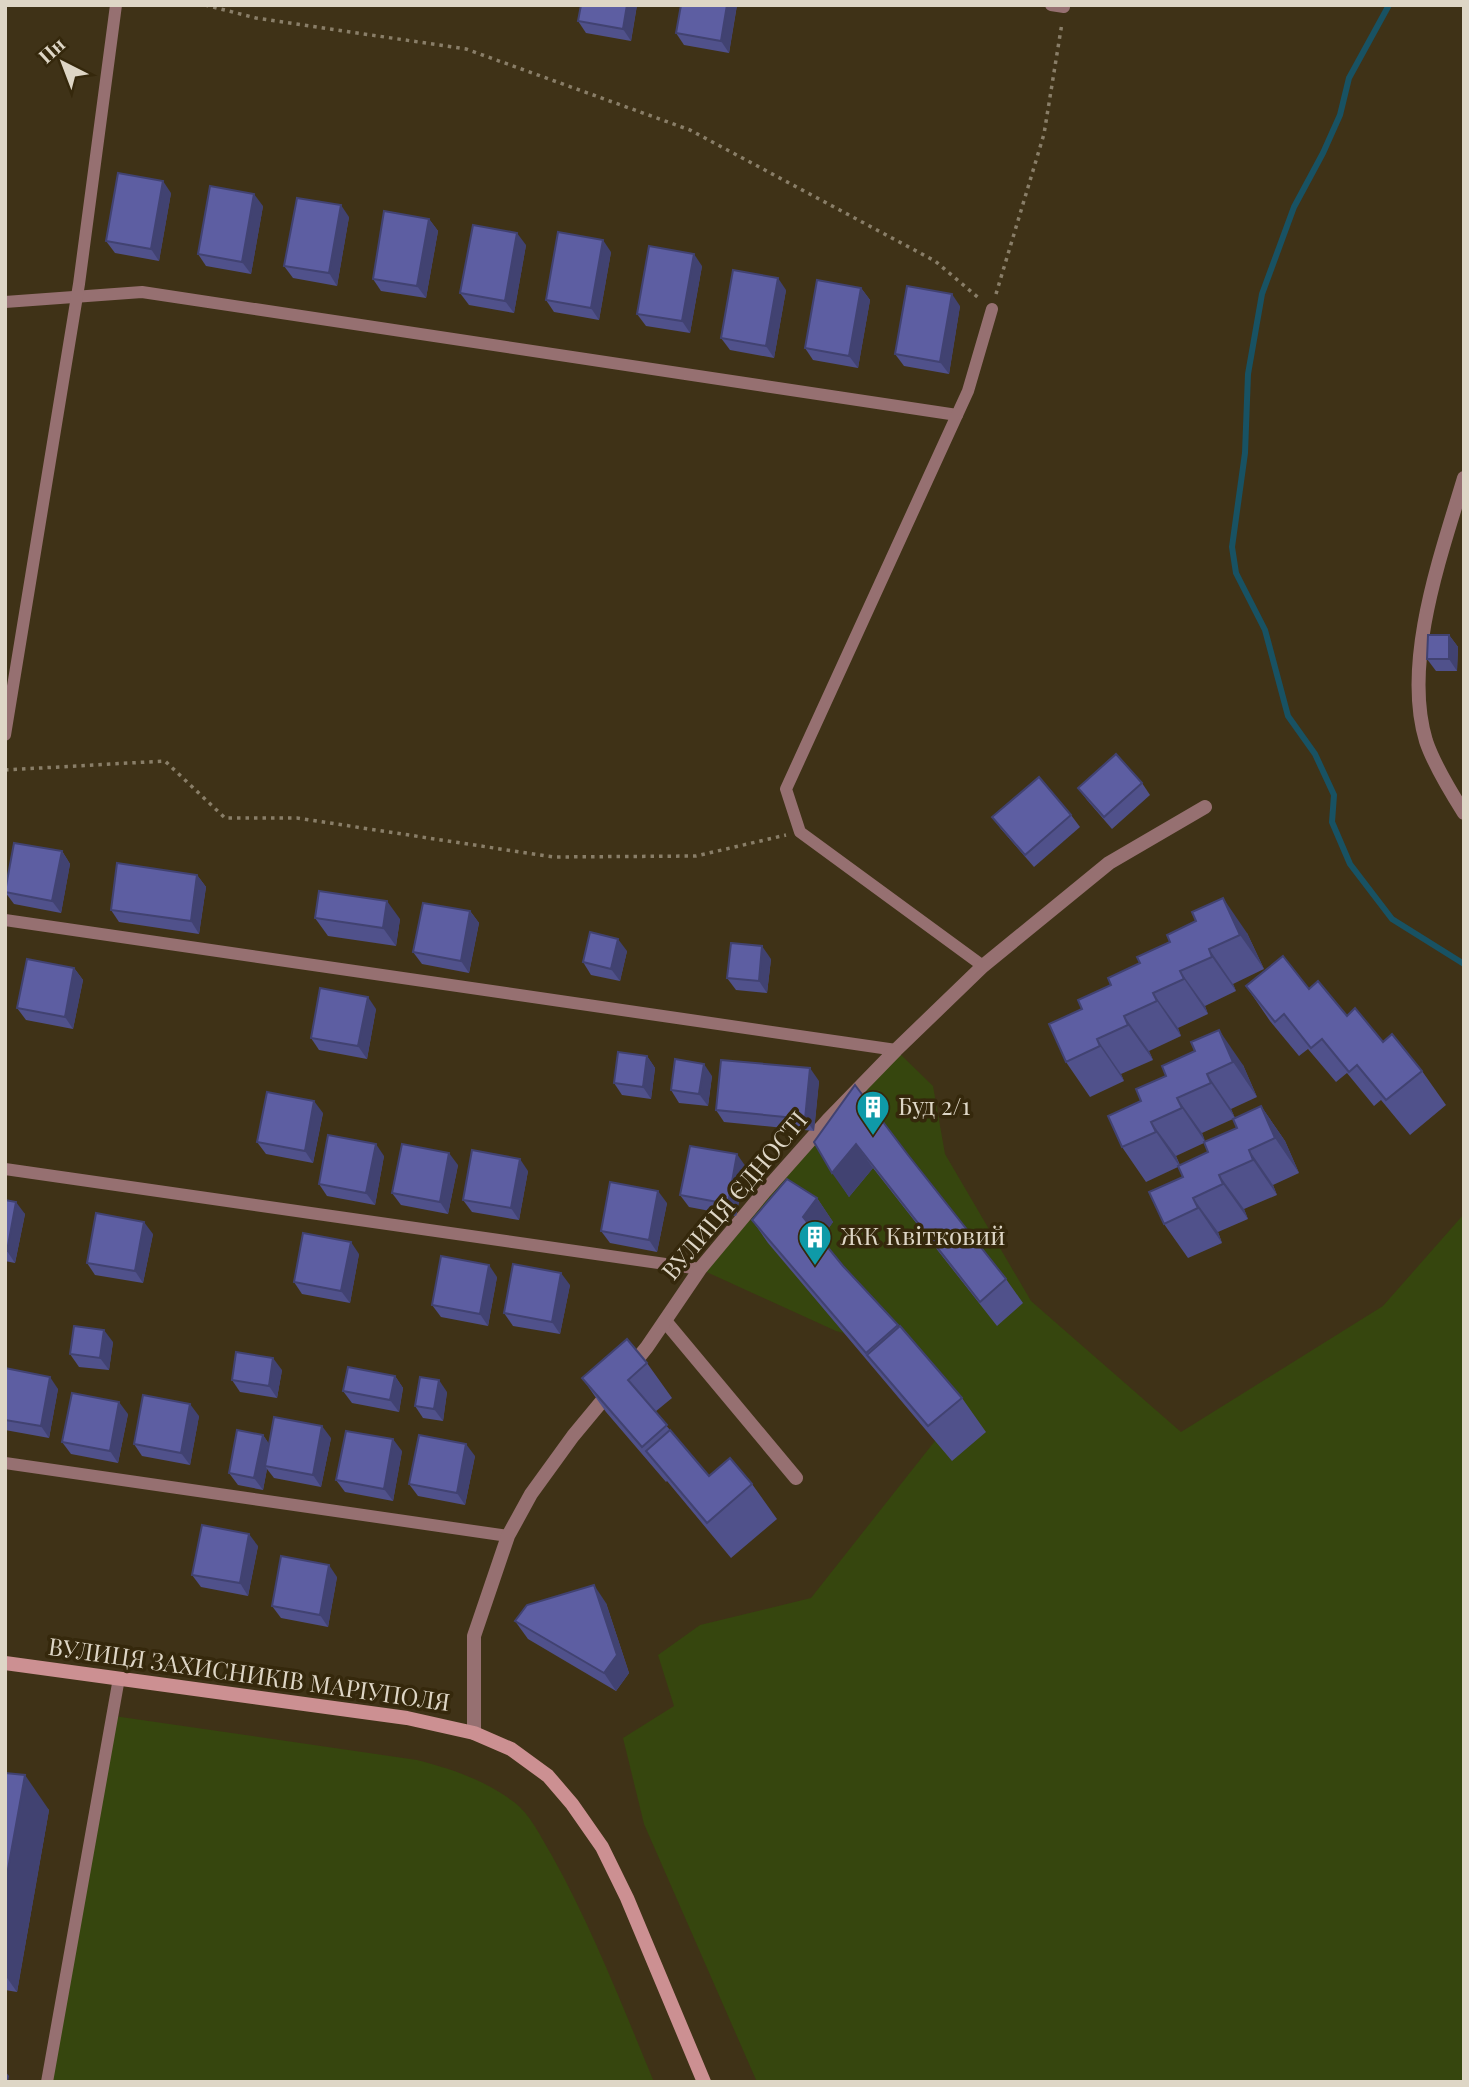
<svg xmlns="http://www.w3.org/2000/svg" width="1469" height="2087" viewBox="0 0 1469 2087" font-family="'Playfair Display',serif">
<rect width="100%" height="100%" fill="#3f3217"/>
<!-- green -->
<g fill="#36460e">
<path d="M896 1050 933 1086 945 1154 1031 1301 1181 1432 1383 1306 1464 1214V2082H757L644 1824 623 1738 674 1706 658 1655 700 1625 811 1598 957 1413 908 1349 836 1331 700 1269Z"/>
<path d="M114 1716 417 1760C452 1769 485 1780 514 1802 530 1814 541 1837 551 1854 592 1927 622 2005 654 2082H47Z"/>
</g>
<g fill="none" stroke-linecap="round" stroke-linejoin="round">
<!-- stream -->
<path stroke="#185263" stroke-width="6" d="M1389 5 1349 78 1340 115 1323 153 1294 207 1262 294 1248 374 1245 453 1232 547 1236 573 1265 630 1288 716 1315 754 1334 795 1332 822 1350 864 1392 919 1464 964"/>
<!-- path -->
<g stroke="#897e68" stroke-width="3.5" stroke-dasharray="3.5 5" stroke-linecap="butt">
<path d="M205 5 256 18 466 49 690 130 935 261 981 300"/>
<path d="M996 294 1044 134 1062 23"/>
<path d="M5 770 165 761 225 818H297L553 857 696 856 786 835"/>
<path d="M5 2004V2008"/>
</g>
<!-- service -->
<g stroke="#967071" stroke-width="12">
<path d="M1051 5 1064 7"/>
<path d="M5 302 142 292 957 415"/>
<path d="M5 735 79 284 116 5"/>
<path d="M5 920 896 1050"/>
<path d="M983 966 800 832 786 789 968 391 992 309"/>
<path d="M5 1169 700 1269"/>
<path d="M5 1463 508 1536"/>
<path d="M47 2082 119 1678"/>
</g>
<!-- minor -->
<g stroke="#967071" stroke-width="14">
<path d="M1464 478C1441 555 1402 662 1426 741 1433 762 1452 794 1464 813"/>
<path d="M665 1321 796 1478"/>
<path d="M630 1368 647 1347 700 1269 765 1191 828 1120 896 1050 983 966 1109 863 1205 807"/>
<path d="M474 1733V1636L508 1536 531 1494 573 1436 612 1389"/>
</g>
<!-- secondary -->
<path stroke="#cc9092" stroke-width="14" d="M5 1663 407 1718 474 1733 511 1749 548 1776 572 1804 602 1847 627 1898 704 2082"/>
</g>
<!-- wall -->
<g fill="#50518b" fill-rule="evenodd">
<path d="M581 5H637L631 41 586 33 578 21Z"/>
<path d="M681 5H737L729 53 684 45 676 33Z"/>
<path d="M171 193 159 261 115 253 106 241Z"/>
<path d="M263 206 251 274 206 266 198 254Z"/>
<path d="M349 217 337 286 293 278 284 266Z"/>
<path d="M429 219 438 231 426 298 381 291 373 279Z"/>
<path d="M526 245 514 313 469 305 460 293Z"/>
<path d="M611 252 599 320 554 312 546 300Z"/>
<path d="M702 266 690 333 646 326 637 314Z"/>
<path d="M861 288 870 300 858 368 813 360 805 348Z"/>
<path d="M786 290 774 358 730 350 721 338Z"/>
<path d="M960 306 949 374 904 366 895 354Z"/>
<path d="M1449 635 1458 647 1457 671H1436L1427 659Z"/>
<path d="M1142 783 1150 795 1112 829 1087 800 1078 788Z"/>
<path d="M1071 815 1080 827 1034 867 1001 829 992 817Z"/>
<path d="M62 851 70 864 61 913 14 904 5 892Z"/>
<path d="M197 875 206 887 199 934 119 922 111 910Z"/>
<path d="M470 911 479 923 469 973 422 964 413 952Z"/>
<path d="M315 918 400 919 396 946 328 936Z"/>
<path d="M1247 933 1264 969 1233 984 1236 991 1205 1006 1208 1014 1178 1028 1181 1036 1149 1051 1153 1060 1121 1074 1124 1081 1090 1097 1066 1062 1082 1009 1140 963 1170 942Z"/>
<path d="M627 951 620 981 591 975 583 962Z"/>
<path d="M771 959 767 993 736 990 727 978Z"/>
<path d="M74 968 83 980 73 1029 26 1020 17 1008Z"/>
<path d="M1246 986 1309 989 1422 1071 1446 1105 1410 1135 1381 1100 1374 1106 1347 1073 1336 1082 1308 1049 1299 1056 1270 1021Z"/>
<path d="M376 1009 367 1059 319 1050 311 1038Z"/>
<path d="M1195 1051 1243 1065 1257 1097 1231 1109 1235 1118 1261 1106 1285 1141 1299 1173 1273 1185 1277 1195 1244 1209 1248 1219 1218 1232 1222 1243 1188 1258 1164 1224 1183 1177 1178 1167 1146 1182 1122 1147 1141 1101 1166 1076ZM1233 1119 1237 1128 1205 1142 1202 1133ZM1204 1143 1208 1152 1180 1165 1176 1156Z"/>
<path d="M647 1056 655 1068 651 1099 622 1095 614 1083Z"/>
<path d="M712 1076 708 1106 679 1103 671 1090Z"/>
<path d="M819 1081 814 1131 724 1122 716 1110Z"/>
<path d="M323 1113 313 1163 266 1154 257 1142Z"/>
<path d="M814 1142 908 1155 1006 1279 1023 1303 997 1326 873 1168 849 1197Z"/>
<path d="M384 1156 375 1205 327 1196 319 1184Z"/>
<path d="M458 1165 448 1214 401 1205 392 1193Z"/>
<path d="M746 1167 736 1216 689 1207 680 1195Z"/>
<path d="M528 1171 519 1220 472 1212 463 1200Z"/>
<path d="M817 1198 833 1222 821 1239 843 1266 962 1398 986 1432 952 1461 768 1243 752 1220Z"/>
<path d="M5 1200 25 1214 15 1263 5 1261Z"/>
<path d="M667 1203 657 1252 610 1243 601 1231Z"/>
<path d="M153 1234 143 1283 95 1275 87 1263Z"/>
<path d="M359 1254 350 1303 302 1294 294 1282Z"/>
<path d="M497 1277 488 1326 441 1317 432 1305Z"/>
<path d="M570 1285 560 1334 513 1326 504 1313Z"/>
<path d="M113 1342 109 1370 79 1367 70 1354Z"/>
<path d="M647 1363 672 1398 655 1412 675 1436 709 1476 752 1484 777 1519 731 1558 667 1481 666 1482 606 1412 582 1378Z"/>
<path d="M5 1368 58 1389 49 1438 5 1430Z"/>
<path d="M282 1370 277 1398 240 1392 232 1380Z"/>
<path d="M395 1376 403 1388 399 1412 352 1403 343 1391Z"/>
<path d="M447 1392 443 1421 423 1418 415 1406Z"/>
<path d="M128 1414 118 1463 71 1454 62 1442Z"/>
<path d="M199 1416 190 1465 142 1456 134 1444Z"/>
<path d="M263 1435 269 1444 331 1438 321 1487 274 1478 267 1469 263 1490 238 1485 229 1473Z"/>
<path d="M402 1451 393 1501 345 1492 336 1480Z"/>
<path d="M475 1456 465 1505 418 1496 409 1484Z"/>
<path d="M258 1546 248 1596 201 1587 192 1575Z"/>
<path d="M337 1577 328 1627 281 1618 272 1606Z"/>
<path d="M606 1603 629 1673 616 1691 528 1639 515 1621Z"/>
<path d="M5 1773 49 1810 17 1992 5 1990Z"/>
</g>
<!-- shaded-wall -->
<g fill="#414271">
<path d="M627 5H637L631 41 623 29Z"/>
<path d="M727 5H737L729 53 721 41Z"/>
<path d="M163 181 171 193 159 261 151 249Z"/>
<path d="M254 194 263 206 251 274 242 262Z"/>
<path d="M341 205 349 217 337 286 329 273Z"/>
<path d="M429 219 438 231 426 298 417 286Z"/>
<path d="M517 233 526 245 514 313 505 301Z"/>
<path d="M603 240 611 252 599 320 591 308Z"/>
<path d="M694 254 702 266 690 333 682 321Z"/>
<path d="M778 278 786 290 774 358 766 346Z"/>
<path d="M861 288 870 300 858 368 849 356Z"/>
<path d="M952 294 960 306 949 374 940 362Z"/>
<path d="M1449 635 1458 647 1457 671 1449 659Z"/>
<path d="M62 851 70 864 61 913 52 901Z"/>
<path d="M197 875 206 887 199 934 191 921Z"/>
<path d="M1223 898 1247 933 1264 969 1240 935Z"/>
<path d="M387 901 400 919 396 946 383 928Z"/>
<path d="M470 911 479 923 469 973 461 961Z"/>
<path d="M618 939 627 951 620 981 611 969Z"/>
<path d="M762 946 771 959 767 993 759 981Z"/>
<path d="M1209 949 1233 984 1236 991 1212 957Z"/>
<path d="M74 968 83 980 73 1029 65 1017Z"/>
<path d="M1180 971 1205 1006 1208 1014 1184 979Z"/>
<path d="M1153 993 1178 1028 1181 1036 1157 1001Z"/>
<path d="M368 997 376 1009 367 1059 358 1046Z"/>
<path d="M1124 1016 1149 1051 1153 1060 1128 1025Z"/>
<path d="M1219 1030 1243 1065 1257 1097 1233 1062Z"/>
<path d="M1097 1039 1121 1074 1124 1081 1100 1046Z"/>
<path d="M647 1056 655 1068 651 1099 643 1087Z"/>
<path d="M704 1064 712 1076 708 1106 699 1094Z"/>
<path d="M810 1068 819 1081 814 1131 805 1119Z"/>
<path d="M1207 1074 1231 1109 1235 1118 1211 1083Z"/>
<path d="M1177 1098 1202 1133 1206 1143 1182 1108Z"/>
<path d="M314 1101 323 1113 313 1163 305 1151Z"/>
<path d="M1261 1106 1285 1141 1299 1173 1275 1138Z"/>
<path d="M1151 1122 1176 1156 1180 1167 1156 1132Z"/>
<path d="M376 1144 384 1156 375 1205 366 1193Z"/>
<path d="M856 1144 873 1168 849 1197 832 1173Z"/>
<path d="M1249 1150 1273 1185 1277 1195 1253 1160Z"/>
<path d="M449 1153 458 1165 448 1214 440 1202Z"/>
<path d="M737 1154 746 1167 736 1216 728 1204Z"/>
<path d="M520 1159 528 1171 519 1220 511 1208Z"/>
<path d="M1219 1175 1244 1209 1248 1219 1223 1184Z"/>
<path d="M658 1191 667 1203 657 1252 649 1240Z"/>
<path d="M817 1198 833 1222 820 1240 803 1217Z"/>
<path d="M1193 1198 1218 1232 1222 1243 1198 1208Z"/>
<path d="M16 1202 25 1214 15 1263 7 1251Z"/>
<path d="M144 1222 153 1234 143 1283 135 1271Z"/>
<path d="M351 1242 359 1254 350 1303 341 1291Z"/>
<path d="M489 1265 497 1277 488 1326 480 1314Z"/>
<path d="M561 1273 570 1285 560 1334 552 1322Z"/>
<path d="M104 1330 113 1342 109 1370 100 1358Z"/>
<path d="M273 1358 282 1370 277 1398 269 1386Z"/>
<path d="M395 1376 403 1388 399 1412 390 1400Z"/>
<path d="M50 1377 58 1389 49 1438 41 1426Z"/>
<path d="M439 1380 447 1392 443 1421 434 1409Z"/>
<path d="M119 1402 128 1414 118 1463 110 1451Z"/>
<path d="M190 1404 199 1416 190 1465 181 1453Z"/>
<path d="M322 1426 331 1438 321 1487 313 1475Z"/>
<path d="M263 1435 271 1447 265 1466 267 1469 263 1490 254 1478Z"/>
<path d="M393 1439 402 1451 393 1501 384 1489Z"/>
<path d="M466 1444 475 1456 465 1505 457 1493Z"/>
<path d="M249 1534 258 1546 248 1596 240 1583Z"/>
<path d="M329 1565 337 1577 328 1627 320 1615Z"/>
<path d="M594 1585 606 1603 629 1673 616 1691 604 1673Z"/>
<path d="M25 1775 49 1810 17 1992 5 1975V1886Z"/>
<path d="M5 2071 9 2076 8 2082H5Z"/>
</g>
<!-- building -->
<g fill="#5d5ea2" stroke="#414271" stroke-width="2">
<path d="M581 5H627L623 29 578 21Z"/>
<path d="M681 5H727L721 41 676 33Z"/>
<path d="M118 173 163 181 151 249 106 241Z"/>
<path d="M210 186 254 194 242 262 198 254Z"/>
<path d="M297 198 341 205 329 273 284 266Z"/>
<path d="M384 211 429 219 417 286 373 279Z"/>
<path d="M473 225 517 233 505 301 460 293Z"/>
<path d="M558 232 603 240 591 308 546 300Z"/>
<path d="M649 246 694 254 682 321 637 314Z"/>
<path d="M733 270 778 278 766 346 721 338Z"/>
<path d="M817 280 861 288 849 356 805 348Z"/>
<path d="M907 286 952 294 940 362 895 354Z"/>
<path d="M1428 635H1449V659H1427Z"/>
<path d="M1116 754 1142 783 1104 817 1078 788Z"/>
<path d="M1039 777 1071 815 1025 855 992 817Z"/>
<path d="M14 843 62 851 52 901 5 892Z"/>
<path d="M117 863 197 875 191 921 111 910Z"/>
<path d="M319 891 387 901 383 928 315 918Z"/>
<path d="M1223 898 1240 935 1209 949 1212 957 1180 971 1184 979 1153 993 1157 1001 1124 1016 1128 1025 1097 1039 1100 1046 1066 1062 1049 1024 1082 1009 1078 1000 1111 985 1108 978 1140 963 1137 957 1170 942 1167 935 1196 921 1192 912Z"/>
<path d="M423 903 470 911 461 961 413 952Z"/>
<path d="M590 932 618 939 611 969 583 962Z"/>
<path d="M731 943 762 946 759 981 727 978Z"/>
<path d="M1283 956 1309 989 1318 981 1347 1016 1355 1008 1383 1042 1392 1034 1422 1071 1386 1100 1357 1065 1349 1072 1322 1039 1311 1048 1284 1014 1275 1022 1246 986Z"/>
<path d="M27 959 74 968 65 1017 17 1008Z"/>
<path d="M320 988 368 997 358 1046 311 1038Z"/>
<path d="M1219 1030 1233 1062 1207 1074 1211 1083 1177 1098 1182 1108 1151 1122 1156 1132 1122 1147 1108 1116 1141 1101 1136 1089 1166 1076 1162 1066 1195 1051 1191 1042Z"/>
<path d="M618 1052 647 1056 643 1087 614 1083Z"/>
<path d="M675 1059 704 1064 699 1094 671 1090Z"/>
<path d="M721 1060 810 1068 805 1119 716 1110Z"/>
<path d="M855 1085 908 1155 1006 1279 980 1302 856 1144 832 1173 814 1142Z"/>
<path d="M267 1092 314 1101 305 1151 257 1142Z"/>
<path d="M1261 1106 1275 1138 1249 1150 1253 1160 1219 1175 1223 1184 1193 1198 1198 1208 1164 1224 1149 1192 1183 1177 1178 1166 1208 1152 1204 1142 1237 1128 1233 1119Z"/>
<path d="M328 1135 376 1144 366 1193 319 1184Z"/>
<path d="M402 1144 449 1153 440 1202 392 1193Z"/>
<path d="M690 1146 737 1154 728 1204 680 1195Z"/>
<path d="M472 1150 520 1159 511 1208 463 1200Z"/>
<path d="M787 1179 817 1198 803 1217 843 1266 898 1325 866 1353 752 1220Z"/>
<path d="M610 1182 658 1191 649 1240 601 1231Z"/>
<path d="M5 1200 16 1202 7 1251H5Z"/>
<path d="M96 1213 144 1222 135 1271 87 1263Z"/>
<path d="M303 1233 351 1242 341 1291 294 1282Z"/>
<path d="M441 1256 489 1265 480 1314 432 1305Z"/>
<path d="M513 1264 561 1273 552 1322 504 1313Z"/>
<path d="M74 1326 104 1330 100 1358 70 1354Z"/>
<path d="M900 1326 962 1398 928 1426 867 1355Z"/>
<path d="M627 1339 647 1363 628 1380 667 1425 642 1447 582 1378Z"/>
<path d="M236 1352 273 1358 269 1386 232 1380Z"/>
<path d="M348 1367 395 1376 390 1400 343 1391Z"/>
<path d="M5 1368 50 1377 41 1426 5 1420Z"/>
<path d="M420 1377 439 1380 434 1409 415 1406Z"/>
<path d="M72 1393 119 1402 110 1451 62 1442Z"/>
<path d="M143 1395 190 1404 181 1453 134 1444Z"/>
<path d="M274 1417 322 1426 313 1475 265 1466Z"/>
<path d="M237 1430 263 1435 254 1478 229 1473Z"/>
<path d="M670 1430 709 1476 730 1458 752 1484 707 1523 646 1451Z"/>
<path d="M346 1431 393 1439 384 1489 336 1480Z"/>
<path d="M419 1435 466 1444 457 1493 409 1484Z"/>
<path d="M202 1525 249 1534 240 1583 192 1575Z"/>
<path d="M281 1556 329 1565 320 1615 272 1606Z"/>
<path d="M594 1585 617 1655 604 1673 515 1621 527 1605Z"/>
<path d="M5 1773 25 1775 5 1886Z"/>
</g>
<!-- icons -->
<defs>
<symbol id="building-pin" viewBox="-11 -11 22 30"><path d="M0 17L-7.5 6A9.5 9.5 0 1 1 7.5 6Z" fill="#0f9aa8" stroke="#35280c"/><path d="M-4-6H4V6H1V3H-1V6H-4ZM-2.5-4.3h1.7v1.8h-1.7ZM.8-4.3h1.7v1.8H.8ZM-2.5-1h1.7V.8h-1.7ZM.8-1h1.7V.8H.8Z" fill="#fff"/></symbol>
</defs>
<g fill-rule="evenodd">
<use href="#building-pin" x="854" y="1088" width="38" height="52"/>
<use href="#building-pin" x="796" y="1218" width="38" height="52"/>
</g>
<g text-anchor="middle" stroke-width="7" stroke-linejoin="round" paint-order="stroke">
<!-- poi labels -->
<g font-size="24" fill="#ded6c6" stroke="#35280c" text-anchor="start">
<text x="898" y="1115">Буд 2/1</text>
<text x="840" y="1245">ЖК Квітковий</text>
</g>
<!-- street labels -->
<g font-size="24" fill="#ded6c6" stroke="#35280c">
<text transform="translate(735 1196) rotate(-50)" y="8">ВУЛИЦЯ ЄДНОСТІ</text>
<text transform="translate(249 1675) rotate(8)" y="8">ВУЛИЦЯ ЗАХИСНИКІВ МАРІУПОЛЯ</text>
</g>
</g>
<!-- border -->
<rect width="1469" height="2087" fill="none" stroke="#ded6c6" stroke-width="14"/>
<!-- north arrow -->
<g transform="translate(63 63) rotate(318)" stroke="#35280c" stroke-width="5" paint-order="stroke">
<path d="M0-5L12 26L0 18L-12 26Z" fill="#ded6c6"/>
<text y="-10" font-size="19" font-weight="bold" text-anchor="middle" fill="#ded6c6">Пн</text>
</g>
</svg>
